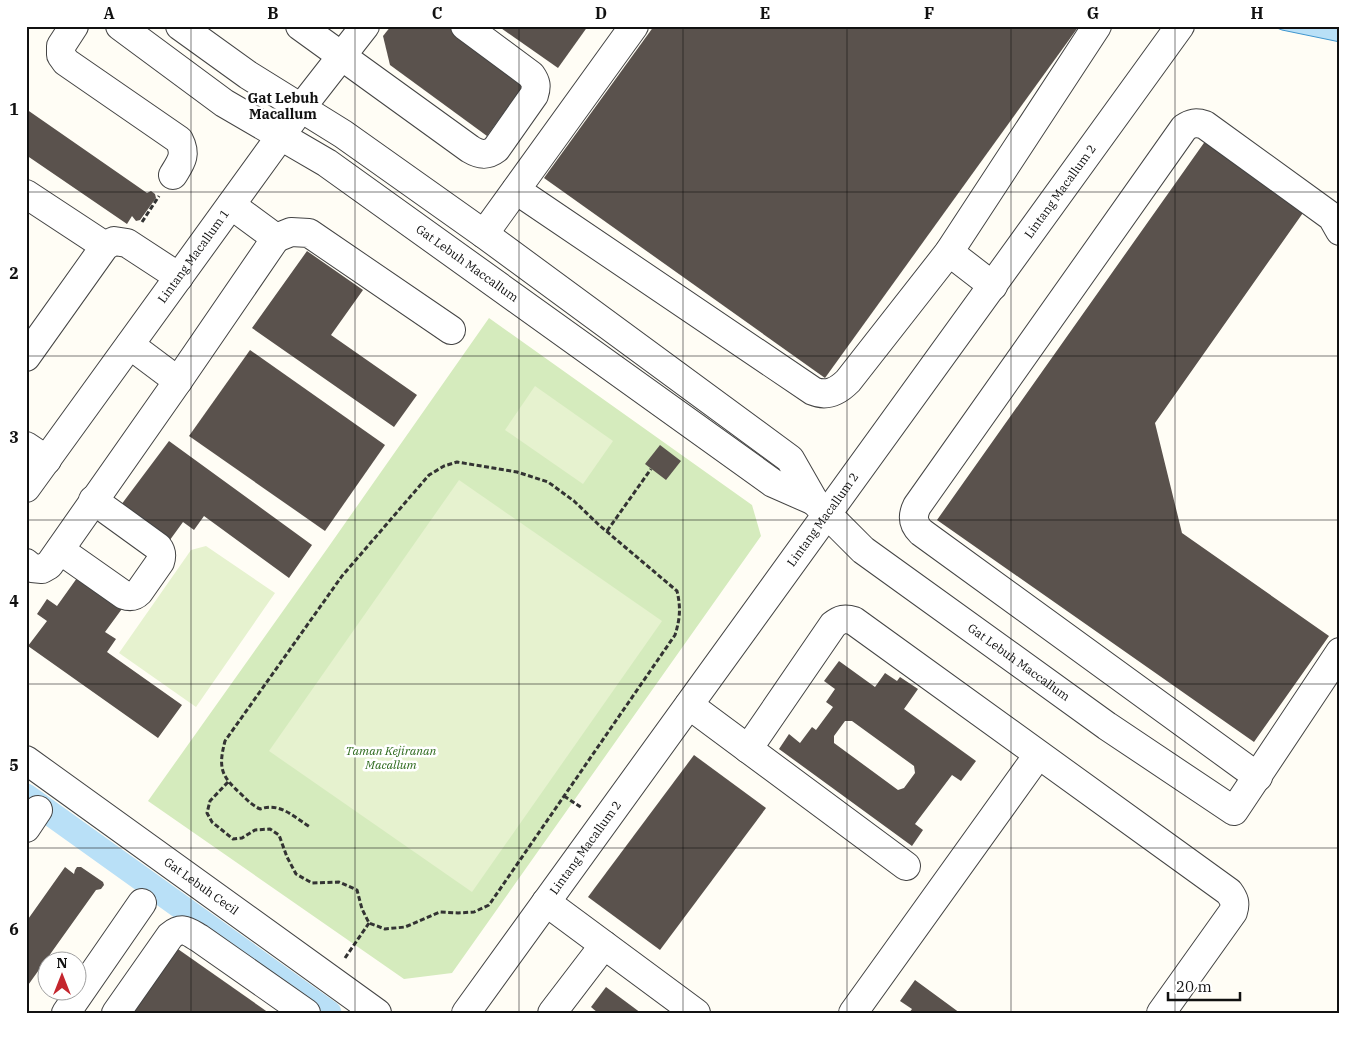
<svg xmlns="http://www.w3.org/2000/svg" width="1366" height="1039" viewBox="0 0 1366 1039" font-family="'IBM Plex Serif',serif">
<rect width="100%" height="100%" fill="#fffdf5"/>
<!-- green -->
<path fill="#d5ebbd" d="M489 318 752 505 761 536 452 973 404 979 148 801 327 549Z"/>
<!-- pitch -->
<g fill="#e6f2cf">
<path d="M535 386 613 441 583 484 505 430Z"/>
<path d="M459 480 662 621 472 892 269 751Z"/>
<path d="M206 546 275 593 196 707 119 653 191 550Z"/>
</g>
<!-- water -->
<path fill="#b9e0f7" stroke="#3f96cf" d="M1272 26H1340V42L1282 30Z"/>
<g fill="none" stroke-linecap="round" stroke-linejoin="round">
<!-- canal -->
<path stroke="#b9e0f7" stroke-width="25" d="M26 796 329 1013"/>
</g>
<!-- building -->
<g fill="#5a524d" fill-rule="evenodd">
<path d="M391 26H449L521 77V89L487 136 390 65 383 36Z"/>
<path d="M498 26H588L558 68Z"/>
<path d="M654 26H1079L825 378 544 178Z"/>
<path d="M26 109 147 193 151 191 155 194 156 198 140 220 136 221 132 216 127 224 26 155Z"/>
<path d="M1206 140 1305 210 1155 423 1182 533 1329 636 1254 742 937 520Z"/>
<path d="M307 251 363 290 331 335 417 395 394 427 252 328Z"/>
<path d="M250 350 385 445 325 531 189 436Z"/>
<path d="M169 441 312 545 289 578 204 516 194 530 183 522 167 544 118 509Z"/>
<path d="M660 445 681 461 666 480 645 464Z"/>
<path d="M82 571 127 602 105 632 116 639 107 652 182 705 158 738 28 646 47 621 37 614 47 599 57 606Z"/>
<path d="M839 661 875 687 885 673 897 681 900 677 918 689 904 709 976 761 961 781 952 775 915 824 923 830 912 846 779 749 789 734 800 743 812 727 816 730 833 707 826 702 835 689 824 681ZM845 721H852L914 766 915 773 904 788 898 790 834 743V736Z"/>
<path d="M694 755 766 808 660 950 588 897Z"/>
<path d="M65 867 74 874 75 870 77 867H81L103 882 104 885 101 889 96 890 26 988V922Z"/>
<path d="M175 947 269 1013H122Z"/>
<path d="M915 980 960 1013H909L912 1009 900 1001Z"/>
<path d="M606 987 641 1013H598L591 1007Z"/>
</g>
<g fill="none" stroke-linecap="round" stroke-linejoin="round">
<defs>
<g id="minor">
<path d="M74 26 61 46V55L66 62 179 140C187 155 181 162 173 175"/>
<path id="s1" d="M120 26 224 103 327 163 773 483 814 501"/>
<path id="s2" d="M180 26 248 75 343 134 484 234 790 459 814 501 863 550 1107 726 1234 811 1340 652"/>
<path d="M300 26 470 149C480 155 487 156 496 149L534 95C537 86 536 82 531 75L465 26"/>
<path d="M516 190 813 391C827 397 838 391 848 381L949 252 1097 26"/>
<path d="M26 194 105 246"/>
<path d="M231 205 276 238 291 232 309 233 451 330"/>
<path d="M484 234 634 26"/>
<path d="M949 252 993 286"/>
<path d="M130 345 178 381"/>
<path d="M26 357 105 246 114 241 127 243 179 277"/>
<path d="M26 446 47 460"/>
<path id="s3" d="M26 488 301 108 365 26"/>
<path d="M60 550 124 595C130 597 134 597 139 592L160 562C162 556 162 552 158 547L93 500"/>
<path d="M26 563 32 568 42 569 49 565 178 381 276 238"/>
<path d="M689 705 906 866"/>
<path d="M748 749 833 625C840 619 845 618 854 621L1229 892C1234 899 1236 903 1233 912L1161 1013"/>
<path id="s4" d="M26 760 377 1013"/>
<path d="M1258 777 921 532C913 524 912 516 917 506L1184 128C1191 123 1196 122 1205 125L1332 217 1340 231"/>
<path d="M26 828 38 810"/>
<path d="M546 902 696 1013"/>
<path d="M66 1013 142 903"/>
<path d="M116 1013 170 936C182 926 187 931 199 938L306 1013"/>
<path id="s5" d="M466 1013 1180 26"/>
<path d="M552 1013 604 945"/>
<path d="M853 1013 1038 755"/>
</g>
</defs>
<!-- minor casing -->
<use href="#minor" stroke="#444" stroke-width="30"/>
<!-- path -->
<g stroke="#333" stroke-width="3" stroke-dasharray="5 2.5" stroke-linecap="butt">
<path d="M142 222 159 196"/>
<path d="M607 531 651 469"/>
<path d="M228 782 210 801 207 813 212 822 233 839 242 838 255 830 270 829 279 835 287 857 296 874 312 883 339 882 357 890 362 909 369 923 385 929 405 927 440 912 458 913 474 912 489 905 675 635C680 619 681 608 677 591L599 525 574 501 548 482 517 472 457 462 444 466 429 475 342 576 225 741C218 768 221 776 241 794 247 800 252 805 260 809 280 802 294 817 310 827"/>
<path d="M564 796 582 808"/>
<path d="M345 958 369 923"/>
</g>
<!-- minor -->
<use href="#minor" stroke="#fff" stroke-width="28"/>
</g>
<!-- grid -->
<path fill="none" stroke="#111" stroke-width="1" stroke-opacity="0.55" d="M191 26V1013M355 26V1013M519 26V1013M683 26V1013M847 26V1013M1011 26V1013M1175 26V1013M26 192H1340M26 356H1340M26 520H1340M26 684H1340M26 848H1340"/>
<g text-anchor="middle" stroke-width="5" stroke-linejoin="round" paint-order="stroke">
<!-- street labels -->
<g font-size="12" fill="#111" stroke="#fff">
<text dy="4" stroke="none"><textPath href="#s5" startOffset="1014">Lintang Macallum 2</textPath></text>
<text dy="4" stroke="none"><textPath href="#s3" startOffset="286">Lintang Macallum 1</textPath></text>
<text dy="4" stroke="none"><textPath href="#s1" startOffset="421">Gat Lebuh Maccallum</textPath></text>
<text dy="4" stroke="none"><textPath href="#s5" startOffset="609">Lintang Macallum 2</textPath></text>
<text dy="4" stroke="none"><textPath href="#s2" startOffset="1058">Gat Lebuh Maccallum</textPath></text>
<text dy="4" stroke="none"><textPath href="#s5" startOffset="204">Lintang Macallum 2</textPath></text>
<text dy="4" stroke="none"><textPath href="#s4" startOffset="216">Gat Lebuh Cecil</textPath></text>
</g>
<!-- park labels -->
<g font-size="12" font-style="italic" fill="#2f6b1f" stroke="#fff">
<text x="391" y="755">Taman Kejiranan<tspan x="391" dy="14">Macallum</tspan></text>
</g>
<!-- neighbourhood labels -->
<g font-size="14" font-weight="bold" fill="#111" stroke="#fff">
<text x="283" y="103">Gat Lebuh<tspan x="283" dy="16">Macallum</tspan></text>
</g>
</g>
<!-- border -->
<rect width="1366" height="1039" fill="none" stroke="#ffffff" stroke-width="55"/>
<!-- north arrow -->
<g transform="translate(62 976)"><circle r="24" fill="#ffffff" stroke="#a0a0a0"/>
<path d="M0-4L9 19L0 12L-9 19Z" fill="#c4262e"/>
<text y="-8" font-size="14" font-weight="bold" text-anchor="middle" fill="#111111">N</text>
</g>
<!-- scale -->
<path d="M1168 992v8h72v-8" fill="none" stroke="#111111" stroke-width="2.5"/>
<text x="1176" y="992" font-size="15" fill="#111111" stroke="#ffffff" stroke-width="4" paint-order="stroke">20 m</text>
<rect x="28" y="28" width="1310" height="984" fill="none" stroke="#111" stroke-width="2"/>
<g font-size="16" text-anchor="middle" font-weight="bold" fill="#111">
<text x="109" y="19">A</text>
<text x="273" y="19">B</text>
<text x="437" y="19">C</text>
<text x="601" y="19">D</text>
<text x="765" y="19">E</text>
<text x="929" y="19">F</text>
<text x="1093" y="19">G</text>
<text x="1257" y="19">H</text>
<text x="14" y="115">1</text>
<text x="14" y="279">2</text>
<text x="14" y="443">3</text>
<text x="14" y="607">4</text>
<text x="14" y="771">5</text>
<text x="14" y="935">6</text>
</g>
</svg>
